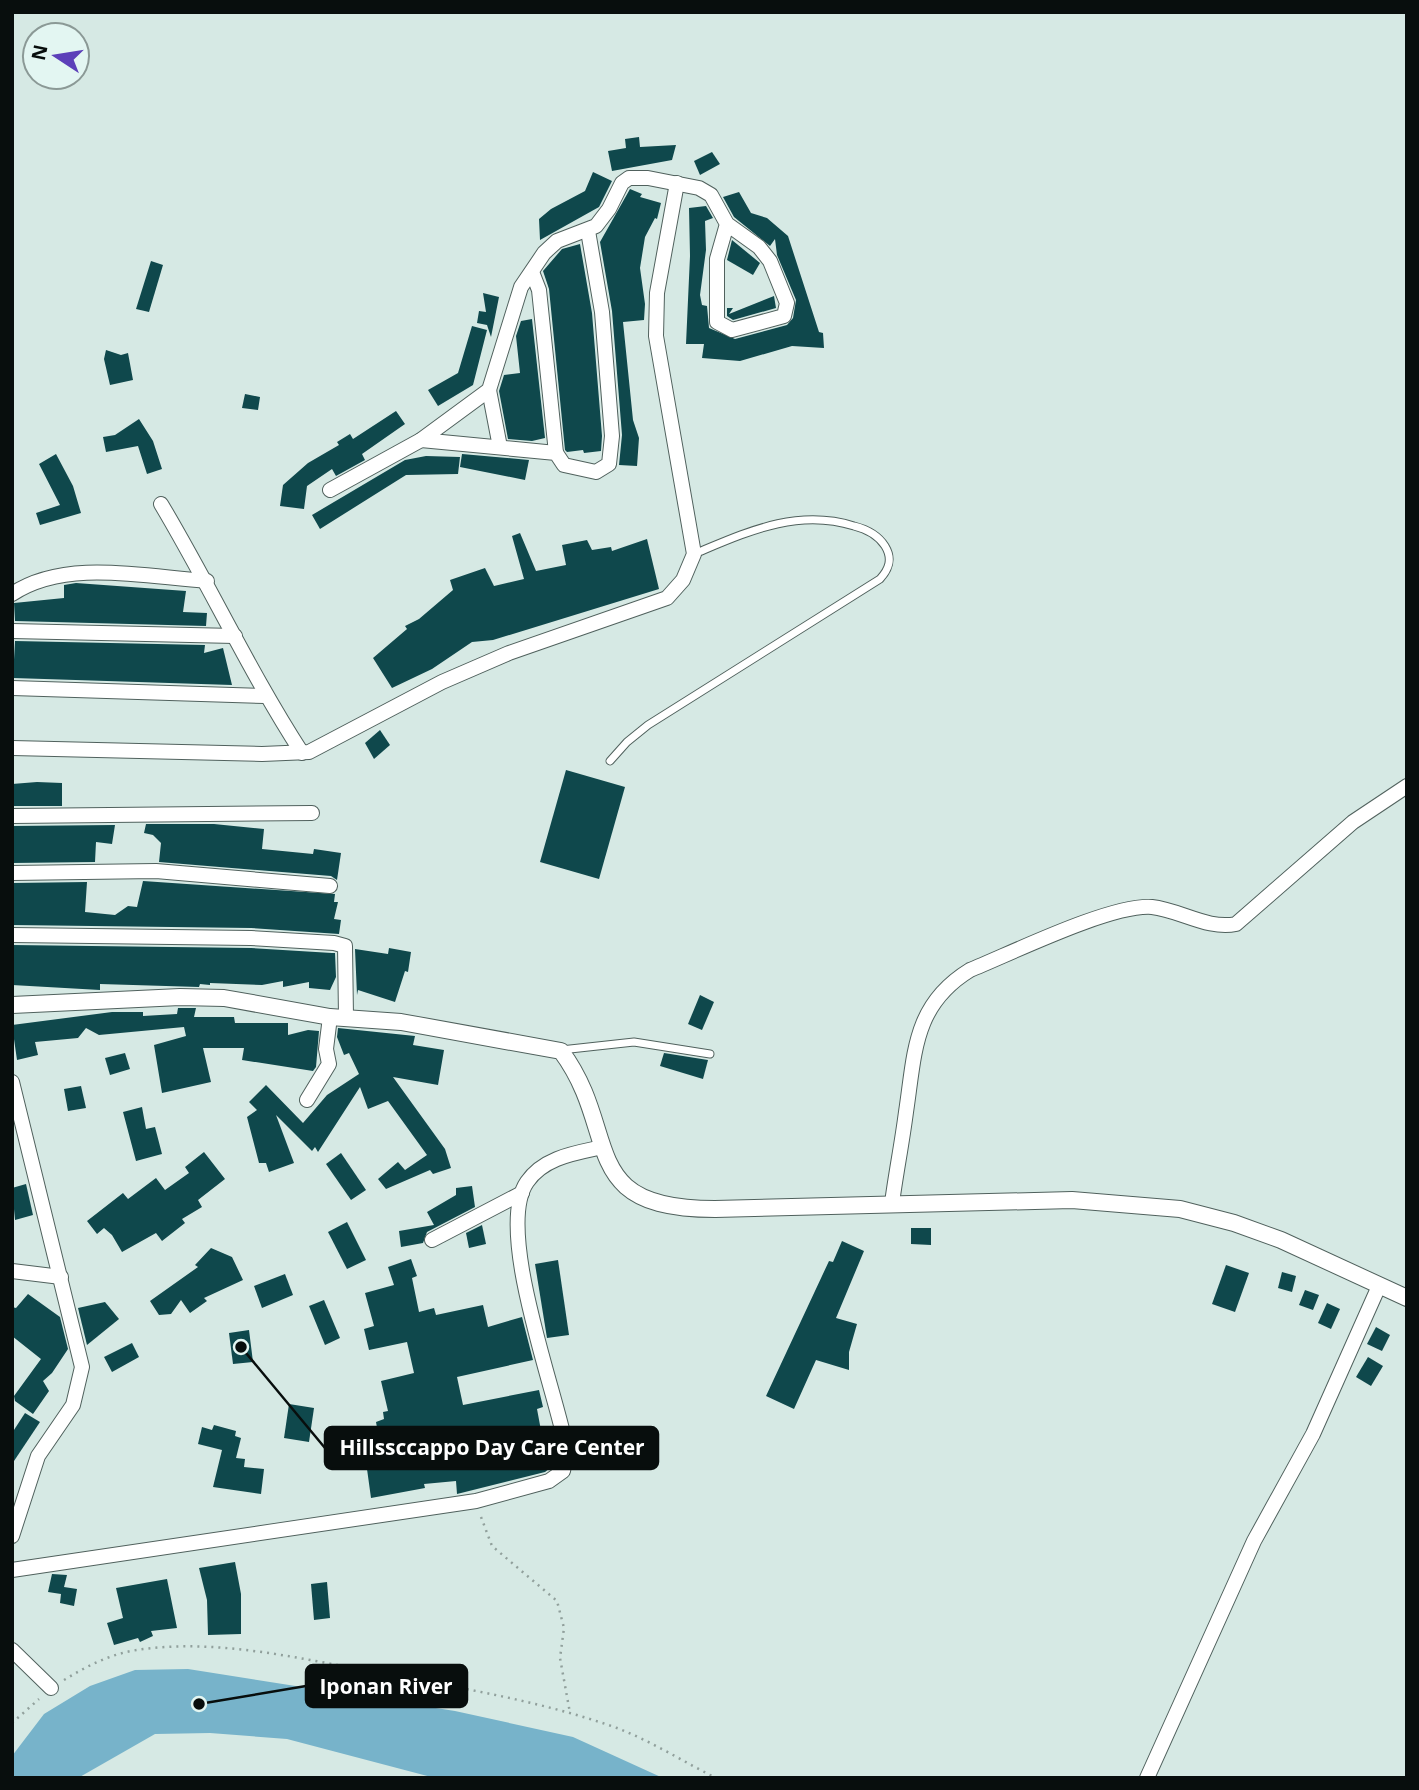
<svg xmlns="http://www.w3.org/2000/svg" width="1419" height="1790" viewBox="0 0 1419 1790" font-family="'Open Sans',sans-serif">
<rect width="100%" height="100%" fill="#d6e9e4"/>
<!-- water -->
<path fill="#77b3ca" d="M188 1669 455 1711 573 1737 663 1778H435L287 1739 210 1733 155 1734 78 1778H12V1756L44 1714 90 1686 135 1670Z"/>
<!-- building -->
<g fill="#0f484c" fill-rule="evenodd">
<path d="M639 137 640 147 676 145 672 160 612 171 608 151 626 148 625 139Z"/>
<path d="M712 152 720 164 700 175 694 161Z"/>
<path d="M593 172 612 181 599 207 540 240 539 219 551 209 585 191Z"/>
<path d="M630 189 642 194 640 197 661 203 657 219 655 218 645 237 640 268 645 304 644 320 623 322 633 420 639 438 637 466 619 465 622 435 612 311 600 242Z"/>
<path d="M739 192 751 213 767 218 788 236 819 332 823 333 824 348 792 346 740 361 702 358 704 344H686L690 256 689 208 706 206 713 218 705 221 706 250 700 295 702 305 707 306 709 328 735 339 787 325 793 318 796 300 777 255 775 239 770 246 734 217 723 197Z"/>
<path d="M732 240 760 263 753 275 727 260Z"/>
<path d="M580 244 592 313 602 436 601 451 584 453 583 450 567 452 565 450 549 289 543 271 562 249Z"/>
<path d="M151 261 163 265 149 312 136 309Z"/>
<path d="M483 293 499 297 491 337 487 325 477 323 479 311 486 312Z"/>
<path d="M774 296 776 308 733 320 727 316V308H733L729 314Z"/>
<path d="M532 319 545 438 532 441 508 439 499 391 504 375 520 373 516 336 521 321Z"/>
<path d="M472 326 487 330 473 385 438 406 428 390 458 373Z"/>
<path d="M106 350 121 355 128 353 133 380 110 385 104 359Z"/>
<path d="M245 394 260 397 258 410 242 408Z"/>
<path d="M396 411 405 424 362 454 365 460 336 476 332 469 307 486 304 509 280 506 283 485 308 463 339 445 337 442 350 434 353 439Z"/>
<path d="M139 419 153 441 162 469 147 474 138 446 106 452 103 437 115 435Z"/>
<path d="M56 454 73 486 81 513 40 525 36 513 60 505 39 464Z"/>
<path d="M462 454 529 460 525 480 460 467Z"/>
<path d="M426 456 460 457 458 474 406 475 320 529 312 515 405 460Z"/>
<path d="M520 533 536 571 566 565 562 545 587 540 592 550 611 547 612 551 647 539 659 589 493 640 472 642 432 669 392 688 373 658 407 629 405 626 419 619 453 590 450 580 485 568 494 586 524 579 512 536Z"/>
<path d="M76 583 186 591 183 612 207 613 206 626 15 621 14 603 64 598V585Z"/>
<path d="M15 641 205 645 204 653 223 648 232 685 13 678Z"/>
<path d="M380 730 390 745 374 759 365 743Z"/>
<path d="M566 770 625 787 599 879 540 862Z"/>
<path d="M37 782 62 783V806H12V784Z"/>
<path d="M146 824H214L264 829 262 849 313 854 314 849 341 853 337 880 331 876 159 862 161 843 153 835 144 833Z"/>
<path d="M115 825 112 844 96 842 95 862 12 863V826Z"/>
<path d="M143 881 335 894 334 902H338L334 919 341 920 339 934 251 928 12 925V883L87 882 85 912 115 915 128 906 137 907Z"/>
<path d="M12 945 251 948 332 953H335L336 977 330 990 309 988V982L283 987V981L262 985 210 983V985L200 984 199 987 100 984V990L12 985Z"/>
<path d="M389 948 411 952 408 972 405 971 395 1002 358 990 357 995 355 949 388 954Z"/>
<path d="M700 995 714 1002 702 1030 688 1024Z"/>
<path d="M178 1008H196L194 1017H234L235 1023H288V1035L308 1030 319 1031 316 1067 313 1071 242 1060 244 1048H203L211 1082 162 1093 154 1045 186 1036 184 1027 99 1035 86 1028 78 1038 35 1042 38 1055 17 1060 12 1025 112 1012H143V1016L177 1014Z"/>
<path d="M338 1028 415 1036 413 1045 444 1050 438 1085 393 1077 445 1149 451 1168 433 1174 430 1170 386 1189 378 1179 398 1162 405 1170 427 1155 388 1101 368 1109 360 1087 318 1152 315 1147 312 1151 276 1115 294 1163 269 1172 266 1163H259L247 1117 257 1110 249 1102 266 1085 303 1123 327 1095 359 1074 349 1053 344 1055 337 1037Z"/>
<path d="M125 1053 130 1069 110 1075 105 1058Z"/>
<path d="M664 1053 708 1060 703 1079 660 1066Z"/>
<path d="M81 1086 86 1108 68 1111 64 1089Z"/>
<path d="M142 1107 146 1129 155 1127 162 1154 136 1161 123 1112Z"/>
<path d="M204 1152 225 1179 198 1200 202 1207 182 1219 185 1223 162 1241 156 1233 122 1252 112 1235 104 1228 97 1234 87 1221 123 1193 128 1199 156 1178 165 1190 189 1173 185 1167Z"/>
<path d="M341 1153 366 1190 351 1200 326 1164Z"/>
<path d="M26 1184 33 1215 15 1220 12 1188Z"/>
<path d="M472 1186 475 1207 427 1232 423 1243 401 1247 399 1231 434 1225 427 1212 456 1195V1188Z"/>
<path d="M347 1222 366 1260 347 1269 328 1232Z"/>
<path d="M482 1225 486 1244 469 1248 466 1233Z"/>
<path d="M911 1228H931V1245L911 1244Z"/>
<path d="M842 1241 864 1251 836 1318 857 1324 849 1352V1370L816 1360 794 1409 766 1396 829 1261 833 1262Z"/>
<path d="M211 1248 232 1257 243 1280 204 1298 207 1301 190 1313 181 1300 171 1314 159 1315 150 1301 198 1267 195 1265Z"/>
<path d="M411 1259 417 1276 412 1278 419 1312 434 1308 436 1315 483 1305 488 1327 522 1317 533 1360 457 1377 463 1405 539 1390 543 1407 537 1409 545 1452 554 1450 556 1457 554 1465 545 1472 457 1494 456 1481 424 1484 425 1488 371 1498 367 1469 384 1466 376 1422 384 1419 383 1412 388 1411 381 1381 414 1373 407 1342 369 1350 364 1329 374 1326 365 1293 394 1285 388 1267ZM515 1437 520 1463 497 1469 489 1445Z"/>
<path d="M558 1260 569 1335 547 1338 535 1264Z"/>
<path d="M1226 1265 1249 1273 1235 1312 1212 1304Z"/>
<path d="M1282 1272 1296 1276 1292 1292 1278 1288Z"/>
<path d="M285 1274 293 1295 262 1308 254 1286Z"/>
<path d="M1305 1290 1319 1295 1313 1310 1299 1305Z"/>
<path d="M28 1294 60 1317 68 1349 52 1373 43 1381 49 1391 33 1414 15 1401 14 1396 41 1359 12 1336V1307L16 1308Z"/>
<path d="M324 1300 340 1338 325 1345 309 1306Z"/>
<path d="M105 1302 119 1319 87 1345 78 1308Z"/>
<path d="M1327 1303 1340 1309 1331 1329 1318 1323Z"/>
<path d="M1376 1327 1390 1335 1382 1351 1367 1344Z"/>
<path d="M249 1330 253 1362 233 1364 229 1333Z"/>
<path d="M132 1343 139 1357 112 1372 104 1357Z"/>
<path d="M1368 1357 1383 1366 1371 1386 1356 1377Z"/>
<path d="M289 1404 314 1408 309 1442 284 1438Z"/>
<path d="M25 1413 40 1422 12 1464V1433Z"/>
<path d="M214 1425 236 1431 235 1436 241 1438 236 1458 245 1459 244 1467 264 1469 261 1494 213 1487 222 1450 198 1444 202 1427 212 1430Z"/>
<path d="M235 1562 241 1594V1634L208 1635 207 1600 199 1568Z"/>
<path d="M52 1574 67 1575 64 1587 77 1589 74 1606 60 1603 61 1594 48 1592Z"/>
<path d="M167 1579 177 1628 151 1631 153 1636 140 1642 138 1638 114 1645 107 1623 123 1618 116 1588Z"/>
<path d="M327 1582 330 1618 314 1620 311 1584Z"/>
</g>
<g fill="none" stroke-linecap="round" stroke-linejoin="round">
<defs>
<g id="service">
<path d="M610 761 627 742 648 725 880 579C889 569 893 559 885 546 878 535 866 529 854 526 797 508 747 532 694 554"/>
<path d="M561 1050 634 1042 710 1054"/>
</g>
<g id="minor">
<path d="M532 272 539 290 556 453"/>
<path d="M489 390 500 447"/>
<path d="M421 440 556 453 564 465 596 472 609 464 612 436 602 312 588 231"/>
<path d="M330 490 421 440 489 390 521 287 544 253 557 241 596 226 609 209 622 183 629 178H648L699 188 711 195 727 224 759 247 770 261 787 303 784 316 732 330 717 322V259L727 224"/>
<path d="M161 504C210 586 250 673 302 753"/>
<path d="M12 594C66 558 146 577 207 581"/>
<path d="M12 631 235 636"/>
<path d="M12 688 265 696"/>
<path d="M12 748 262 754 309 752 442 682 509 653 667 598 683 580 694 554 656 336 657 293 677 183"/>
<path d="M12 816 312 813"/>
<path d="M12 873 156 871 330 886"/>
<path d="M12 935 251 938 334 943 345 946 346 1017"/>
<path d="M12 1082 82 1367 73 1405 38 1456 12 1536"/>
<path d="M307 1100 329 1064 326 1049 330 1017"/>
<path d="M892 1203C896 1173 902 1143 906 1112 915 1053 913 1005 970 970 1012 953 1111 904 1152 907 1180 910 1208 930 1236 924L1353 822 1407 786"/>
<path d="M432 1240 522 1193"/>
<path d="M12 1271 61 1277"/>
<path d="M12 1570 476 1501 549 1481 563 1471 567 1451C557 1394 494 1230 527 1182 544 1157 576 1153 603 1147"/>
<path d="M12 1650 51 1688"/>
<path d="M1147 1778 1254 1541 1313 1434 1379 1286"/>
</g>
<path id="tertiary" d="M12 1005 180 997 224 998 330 1017 401 1022 561 1051C622 1133 574 1209 715 1209L1072 1200 1180 1209 1234 1223 1281 1240 1407 1298"/>
</defs>
<!-- service casing -->
<use href="#service" stroke="#50615d" stroke-width="9"/>
<!-- minor casing -->
<use href="#minor" stroke="#50615d" stroke-width="16"/>
<!-- tertiary casing -->
<use href="#tertiary" stroke="#50615d" stroke-width="18"/>
<!-- path -->
<g stroke="#91a09c" stroke-width="2.5" stroke-dasharray="2 5" stroke-linecap="butt">
<path d="M481 1517 492 1546 557 1601 564 1628 560 1658 570 1713"/>
<path d="M64 1680C87 1666 110 1654 137 1650 214 1638 298 1658 374 1672 455 1687 538 1700 617 1728 651 1741 684 1762 716 1778"/>
<path d="M12 1723 39 1699"/>
</g>
<!-- service -->
<use href="#service" stroke="#fff" stroke-width="7"/>
<!-- minor -->
<use href="#minor" stroke="#fff" stroke-width="14"/>
<!-- tertiary -->
<use href="#tertiary" stroke="#fff" stroke-width="16"/>
</g>
<!-- callouts -->
<path fill="none" stroke="#080e0d" stroke-width="2.5" d="M241 1347L325 1448M199 1704L306 1686"/>
<g fill="#080e0d" stroke="#e3f6f2" stroke-width="2.5">
<circle cx="241" cy="1347" r="7"/>
<circle cx="199" cy="1704" r="7"/>
</g>
<g fill="#080e0d" stroke="#080e0d" stroke-width="2.5">
<rect x="325" y="1427" width="333" height="42" rx="7"/>
<rect x="306" y="1665" width="161" height="42" rx="7"/>
</g>
<g font-size="21" text-anchor="middle" font-weight="bold" fill="#fff">
<text x="492" y="1455">Hillssccappo Day Care Center</text>
<text x="386" y="1694">Iponan River</text>
</g>
<!-- border -->
<rect width="1419" height="1790" fill="none" stroke="#080e0d" stroke-width="28"/>
<!-- north arrow -->
<g transform="translate(56 56) rotate(282)"><circle r="33" fill="#e3f6f2" stroke="#8b9996" stroke-width="2"/>
<path d="M0-5L12 26L0 18L-12 26Z" fill="#5c40b9"/>
<text y="-10" font-size="19" font-weight="bold" text-anchor="middle" fill="#080e0d">N</text>
</g>
</svg>
